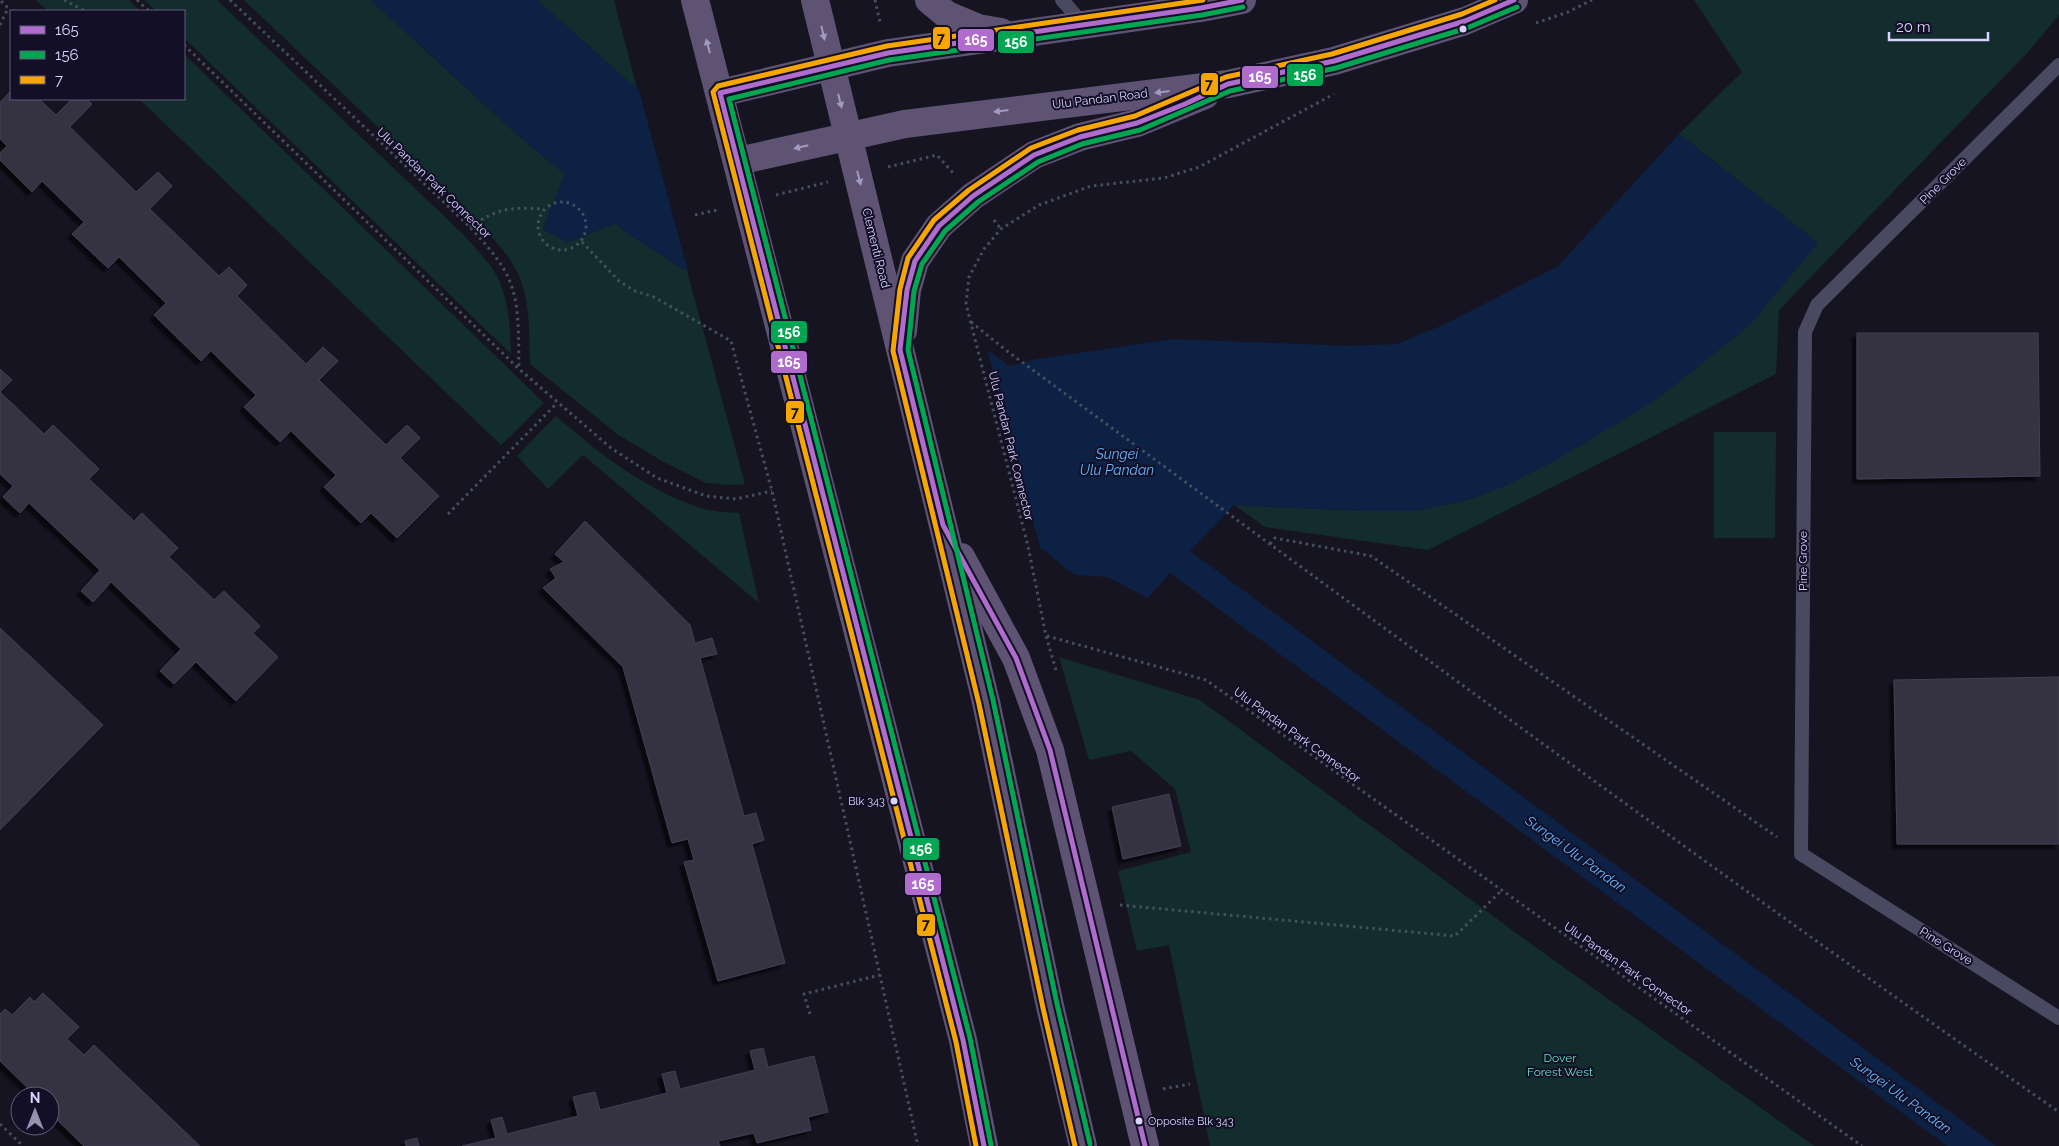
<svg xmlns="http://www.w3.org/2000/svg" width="2059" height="1146" viewBox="0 0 2059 1146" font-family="Raleway,sans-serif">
<defs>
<filter id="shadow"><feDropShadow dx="-4.5" dy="4.5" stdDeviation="1" flood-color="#0009"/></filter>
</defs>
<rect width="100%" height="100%" fill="#161421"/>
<!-- green -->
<g fill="#132c2d">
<path d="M36 0H129L140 11H48Z"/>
<path d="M145 0H217L464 235C475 248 490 262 498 278 509 301 510 328 511 354L184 38V11H156Z"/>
<path d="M244 0H371L513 131 565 174 543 229 568 242 616 223 628 234 687 271 745 484 731 485 706 483 662 461 617 434 530 364C529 335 531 297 516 270 507 252 491 237 478 222Z"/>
<path d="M537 0H614L637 89Z"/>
<path d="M1694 0H2059V15L2028 52 1779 310 1776 374 1428 550 1265 527 1234 505 1363 511H1414L1467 500 1509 484 1818 243 1679 134 1742 72Z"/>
<path d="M184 54 544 403 501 445 139 99H184Z"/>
<path d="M556 416C601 455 644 489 701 508 712 512 727 512 739 513L759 603 583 455 548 489 517 456Z"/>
<path d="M1714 432H1776L1775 538H1714Z"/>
<path d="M1059 657 1200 700 1527 941 1814 1146H1210L1169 945 1137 951 1118 871 1191 852 1175 789 1131 751 1089 760Z"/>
</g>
<!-- water -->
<path fill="#0d2144" d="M371 0H537L637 89 1009 366 1037 359 1174 339 1350 346 1397 344 1443 325 1558 266 1679 134 1818 243 1750 325 1656 400 1553 462 1509 484 1467 500 1414 511H1363L1234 505 1190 551 1996 1146H1947L1170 573 1148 598 1108 577 1075 575 687 271 628 234 616 223 568 242 543 229 565 174 513 131Z"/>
<!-- pier -->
<path fill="#161421" d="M638 87 986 346 1040 547 1033 545 689 275Z"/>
<!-- building -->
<g fill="#343243" stroke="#433f54" filter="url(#shadow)">
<path d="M11 91V99H39L56 115 72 99H86L92 104 70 127 136 192 158 172 172 186 150 209 219 276 229 267 247 285 237 296 306 364 323 347 338 361 319 380 386 445 407 425 420 438 400 458 439 496 397 538 371 513 361 523 324 487 336 475 291 431 280 442 244 407 256 395 211 351 201 361 154 315 166 303 119 257 108 268 72 234 84 222 42 181 32 192 0 160V153L7 146 0 139V102Z"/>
<path d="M1857 333H2038L2040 476 1857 479Z"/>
<path d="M0 369 12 380 0 392 44 434 53 425 99 469 89 479 134 521 142 513 178 548 169 557 214 600 224 591 260 626 253 633 278 657 236 701 196 662 174 684 160 671 181 649 111 582 93 602 81 591 100 570 29 503 20 513 3 497 13 486 0 474Z"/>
<path d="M585 521 690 625 695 643 712 638 717 654 700 658 744 816 756 813 764 840 752 844 785 963 718 981 684 862 694 860 688 839 672 843 623 667 543 588 556 578 550 569 564 562 555 554Z"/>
<path d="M0 628 103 725 0 830Z"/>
<path d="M2059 677V844H1897L1894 680Z"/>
<path d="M1169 794 1181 846 1123 859 1112 807Z"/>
<path d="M43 993 79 1027 67 1039 84 1055 94 1045 200 1146H84L50 1113V1096H26L31 1091 0 1061V1014L5 1009 12 1015 30 997 34 1002Z"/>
<path d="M763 1048 768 1067 814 1056 828 1112 808 1117 811 1130 757 1143 754 1133 718 1141 720 1146H462L496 1138 491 1120 502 1117 507 1134 578 1116 573 1097 595 1092 600 1110 667 1093 662 1074 675 1071 680 1089 755 1070 750 1051Z"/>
<path d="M417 1138 419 1146H406L405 1141Z"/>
</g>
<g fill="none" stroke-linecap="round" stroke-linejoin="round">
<!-- path -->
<g stroke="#44505f" stroke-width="3" stroke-dasharray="2.5 4" stroke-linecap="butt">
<path d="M64 0 85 11"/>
<path d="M137 0 149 11"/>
<path d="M230 0 470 227C483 242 497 256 506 273 521 301 518 337 519 368"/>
<path d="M875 0 880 22"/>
<path d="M1536 23 1568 12 1592 0"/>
<path d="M0 25 8 8 0 0"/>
<path d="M184 45 519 369 611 448 657 478 706 496 736 499 772 491"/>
<path d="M888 167 937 155 954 174"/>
<path d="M776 195 828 182"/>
<circle cx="562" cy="226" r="24"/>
<path d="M695 215 717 210"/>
<path d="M994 220 1001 229"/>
<path d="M470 227C498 208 510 207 543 209"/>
<path d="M582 242 619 281 635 291 654 297 731 341 772 491 918 1146"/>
<path d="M971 322 1007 351C1356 607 1704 865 2059 1112"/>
<path d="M448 514 557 403"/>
<path d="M1270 544 1275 538 1371 556 1777 837"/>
<path d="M1047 636 1206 680 1862 1146"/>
<path d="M1056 670 1046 636 1028 546 966 304 969 277 984 249 1001 229 1039 205 1091 186 1164 178 1199 167 1334 94"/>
<path d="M1120 905 1455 936 1501 891"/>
<path d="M810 1014 804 994 880 975"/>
<path d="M1163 1089 1190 1084"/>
<path d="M0 1124 23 1146"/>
</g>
<!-- service -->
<g stroke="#4a4962" stroke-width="14">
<path d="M1062 0 1084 25"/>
<path d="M2059 65 1817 305 1805 332 1801 854 2059 1018"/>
</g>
<!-- primary -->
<g stroke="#5e5373" stroke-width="28">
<path d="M695 0 963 1040 984 1146"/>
<path d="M815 0 986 702 1050 1006 1083 1146"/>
<path d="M929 0 947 15 978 28 1001 32"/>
<path d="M720 93 888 53 1201 8 1242 0"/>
<path d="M738 161 905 124 1228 84 1334 61 1465 21 1514 0"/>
<path d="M903 331 907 290 915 261 939 226 973 196 1034 155 1080 137 1137 123 1205 95"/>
<path d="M961 557 1016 658 1050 750 1145 1146"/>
</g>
<defs>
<g id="bus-1">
<path d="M984 1146 963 1040 720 93 888 53 1201 8 1242 0"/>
<path d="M1145 1146 1050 750 1016 658 943 525 900 350 907 290 915 261 939 226 973 196 1034 155 1080 137 1137 123 1185 104 1228 84 1334 61 1465 21 1514 0"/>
</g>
<g id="bus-2">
<path d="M1090 1144 1057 1004 993 700 908 350 914 291 922 264 945 231 978 202 1038 162 1082 144 1140 130 1230 91 1336 68 1467 28 1517 7"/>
<path d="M991 1145 970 1038 729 99 889 60 1202 15 1243 7"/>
</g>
<g id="bus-3">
<path d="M976 1146 956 1042 713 92 718 86 887 46 1203 0"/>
<path d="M1075 1146 1043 1008 979 704 893 351 900 289 908 258 934 220 969 190 1031 148 1078 130 1135 116 1226 77 1332 54 1462 14 1495 0"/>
</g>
</defs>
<!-- bus-1 casing -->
<use href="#bus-1" stroke="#130f26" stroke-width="9"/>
<!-- bus-2 casing -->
<use href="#bus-2" stroke="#130f26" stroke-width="9"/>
<!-- bus-3 casing -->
<use href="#bus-3" stroke="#130f26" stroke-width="9"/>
<!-- bus-1 -->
<use href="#bus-1" stroke="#b06ccc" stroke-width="5"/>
<!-- bus-2 -->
<use href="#bus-2" stroke="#00a651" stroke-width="5"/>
<!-- bus-3 -->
<use href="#bus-3" stroke="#f7a600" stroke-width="5"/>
</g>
<!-- one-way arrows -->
<defs><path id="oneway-solid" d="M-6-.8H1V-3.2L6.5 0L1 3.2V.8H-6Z" transform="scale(1.25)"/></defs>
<g fill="#a29ac0">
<use href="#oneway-solid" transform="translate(823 33) rotate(77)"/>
<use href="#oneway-solid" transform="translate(708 46) rotate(-105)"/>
<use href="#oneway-solid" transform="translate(1162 92) rotate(173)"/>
<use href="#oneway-solid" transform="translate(840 101) rotate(76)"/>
<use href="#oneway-solid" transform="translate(1001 111) rotate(173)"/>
<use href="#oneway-solid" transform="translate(801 147) rotate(167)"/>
<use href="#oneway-solid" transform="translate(859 178) rotate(76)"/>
</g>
<!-- markers -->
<g fill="#d9d4ff" stroke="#130f26" stroke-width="2">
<circle cx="1463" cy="29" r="4.5"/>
<circle cx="894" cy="801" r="4.5"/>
<circle cx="1139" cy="1121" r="4.5"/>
</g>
<g text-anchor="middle" stroke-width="4" stroke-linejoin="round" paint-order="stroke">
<!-- bus labels -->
<g font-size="11" fill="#d9d4ff" stroke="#130f26" text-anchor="end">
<text x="885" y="805">Blk 343</text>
<text x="1148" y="1125" text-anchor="start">Opposite Blk 343</text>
</g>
<!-- street labels -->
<g font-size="12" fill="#d9d4ff" stroke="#130f26">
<text transform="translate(1100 99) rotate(-7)" y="4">Ulu Pandan Road</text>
<text transform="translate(1943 181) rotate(-45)" y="4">Pine Grove</text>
<text transform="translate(434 183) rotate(44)" y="4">Ulu Pandan Park Connector</text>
<text transform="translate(876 248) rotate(76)" y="4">Clementi Road</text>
<text transform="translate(1011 446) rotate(76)" y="4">Ulu Pandan Park Connector</text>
<text transform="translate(1803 561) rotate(-90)" y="4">Pine Grove</text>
<text transform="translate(1297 735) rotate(36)" y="4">Ulu Pandan Park Connector</text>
<text transform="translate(1946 946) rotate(32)" y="4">Pine Grove</text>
<text transform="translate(1628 969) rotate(35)" y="4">Ulu Pandan Park Connector</text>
</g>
<!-- park labels -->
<g font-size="12" fill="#5fe0c0" stroke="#130f26">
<text x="1560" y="1062">Dover<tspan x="1560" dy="14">Forest West</tspan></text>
</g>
<!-- water labels -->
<g font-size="14" font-style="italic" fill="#62b6ff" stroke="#130f26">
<text x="1117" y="459">Sungei<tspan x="1117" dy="16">Ulu Pandan</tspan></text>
<text transform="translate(1576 854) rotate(36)" y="5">Sungei Ulu Pandan</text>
<text transform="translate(1901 1095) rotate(36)" y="5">Sungei Ulu Pandan</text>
</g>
</g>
<g stroke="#130f26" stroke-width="2">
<rect x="932" y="26" width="19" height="24" rx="5" fill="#f7a600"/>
<rect x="957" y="28" width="38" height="24" rx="5" fill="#b06ccc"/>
<rect x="997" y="30" width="38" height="24" rx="5" fill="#00a651"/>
<rect x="1286" y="63" width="38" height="24" rx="5" fill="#00a651"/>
<rect x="1241" y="65" width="38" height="24" rx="5" fill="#b06ccc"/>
<rect x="1200" y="72" width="19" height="24" rx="5" fill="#f7a600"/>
<rect x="770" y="320" width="38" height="24" rx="5" fill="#00a651"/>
<rect x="770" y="350" width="38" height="24" rx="5" fill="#b06ccc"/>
<rect x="785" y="400" width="20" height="24" rx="5" fill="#f7a600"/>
<rect x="902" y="837" width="38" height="24" rx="5" fill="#00a651"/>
<rect x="904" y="872" width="38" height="24" rx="5" fill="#b06ccc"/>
<rect x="916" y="913" width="20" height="24" rx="5" fill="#f7a600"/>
</g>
<g font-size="14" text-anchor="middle" font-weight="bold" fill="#fff">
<text x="976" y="45">165</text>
<text x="1016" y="47">156</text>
<text x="1305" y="80">156</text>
<text x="1260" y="82">165</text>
<text x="789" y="337">156</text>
<text x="789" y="367">165</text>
<text x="921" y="854">156</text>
<text x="923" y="889">165</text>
</g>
<g font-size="14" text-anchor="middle" font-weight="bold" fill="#111">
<text x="941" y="43">7</text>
<text x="1209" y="89">7</text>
<text x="795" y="417">7</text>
<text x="926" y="929">7</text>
</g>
<!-- legend -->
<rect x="10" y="10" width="175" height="90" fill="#130f26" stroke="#625e7d"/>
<rect x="20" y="26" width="25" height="8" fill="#b06ccc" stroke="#625e7d"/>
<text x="55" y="35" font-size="15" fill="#d9d4ff">165</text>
<rect x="20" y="51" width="25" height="8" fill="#00a651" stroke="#625e7d"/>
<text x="55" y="60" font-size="15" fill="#d9d4ff">156</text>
<rect x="20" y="76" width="25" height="8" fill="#f7a600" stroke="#625e7d"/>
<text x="55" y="85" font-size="15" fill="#d9d4ff">7</text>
<!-- north arrow -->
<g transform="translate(35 1111)"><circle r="24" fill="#130f26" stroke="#625e7d"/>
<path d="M0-4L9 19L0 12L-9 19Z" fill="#9591b1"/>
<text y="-8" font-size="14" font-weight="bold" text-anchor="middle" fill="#d9d4ff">N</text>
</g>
<!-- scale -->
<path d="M1889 32v8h99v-8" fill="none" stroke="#d9d4ff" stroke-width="2.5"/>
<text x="1896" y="32" font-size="15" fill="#d9d4ff" stroke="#130f26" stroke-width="4" paint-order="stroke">20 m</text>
</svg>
